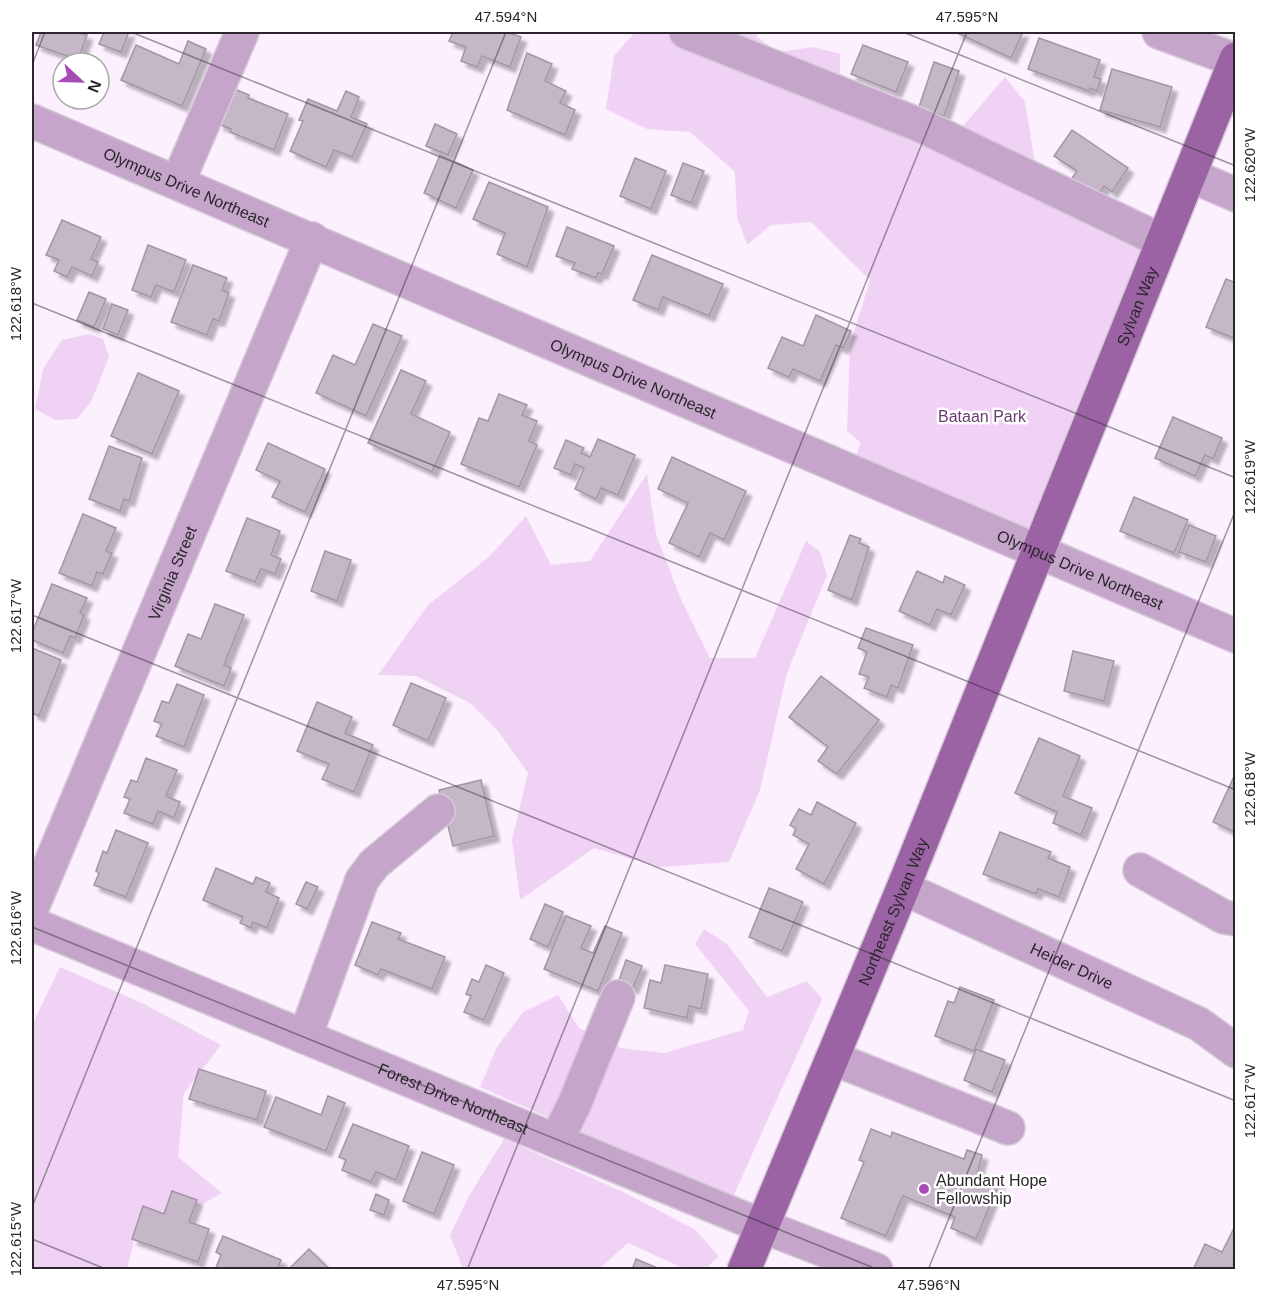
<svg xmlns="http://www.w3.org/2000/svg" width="1267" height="1301" viewBox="0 0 1267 1301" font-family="Arial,sans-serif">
<defs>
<filter id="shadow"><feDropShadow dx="5.5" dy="5.5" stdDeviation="1.5" flood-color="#0004"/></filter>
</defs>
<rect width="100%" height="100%" fill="#fceffe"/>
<!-- green -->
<g fill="#f0d2f5">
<path d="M635 32H755L758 38 779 52 813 47 840 54V80L934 121 963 126 1005 77 1025 102 1041 199 1158 250 1037 552 850 470 861 443 847 431 850 345 870 280 811 222 771 225 747 245 737 217 735 172 690 132 647 129 606 109 614 56Z"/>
<path d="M89 334 103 339 109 357 91 402 77 419 55 420 35 409 43 369 62 340Z"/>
<path d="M647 474 656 534 680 597 710 658H755L806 541 820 552 827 575 787 673 760 790 729 862 660 867 594 848 520 900 512 840 528 773 497 730 470 703 416 676 378 675 428 605 490 556 526 516 551 565 590 561Z"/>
<path d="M704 929 727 944 767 997 807 981 822 999 732 1199 480 1087 497 1047 523 1012 558 995 579 1028 621 1048 664 1053 743 1030 749 1011 695 944Z"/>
<path d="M60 967 144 1004 221 1045 184 1093 178 1157 222 1193 197 1207 138 1225 127 1269H32V1025Z"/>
<path d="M504 1139 623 1192 694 1229 719 1256 705 1269H685L628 1243 599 1269H463L450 1235 469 1196Z"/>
</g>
<!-- building -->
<g fill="#c5b6c8" stroke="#a395a5" stroke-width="1.5" filter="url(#shadow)">
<path d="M41 32H75L87 35 78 60 36 45Z"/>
<path d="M104 32H129L121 52 99 44Z"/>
<path d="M453 32H506L521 37 510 67 482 56 477 67 461 61 466 47 449 41Z"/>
<path d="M955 32H1023L1011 58Z"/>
<path d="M1039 38 1100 60 1094 77 1101 79 1097 91 1090 88 1089 91 1028 69Z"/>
<path d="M188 41 206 49 182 106 121 80 136 45 179 64Z"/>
<path d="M863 45 908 62 896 92 851 74Z"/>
<path d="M527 53 552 64 545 81 566 91 560 103 575 110 565 135 507 110Z"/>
<path d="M934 62 959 71 944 116 919 107Z"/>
<path d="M1112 69 1172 87 1160 127 1100 110Z"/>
<path d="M63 71V94L55 90Z"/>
<path d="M232 88 249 95 248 98 288 114 274 150 230 132 231 129 218 124Z"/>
<path d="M346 91 359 97 351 117 367 124 352 157 334 150 326 167 290 151 303 121 299 120 308 99 337 111Z"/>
<path d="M435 124 457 134 448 155 426 146Z"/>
<path d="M1072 130 1128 168 1112 192 1104 186 1096 199 1070 181 1077 171 1054 156Z"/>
<path d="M440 155 473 170 456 208 424 193Z"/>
<path d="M635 158 666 171 651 209 620 196Z"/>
<path d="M683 163 704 171 691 203 671 195Z"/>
<path d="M489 182 548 207 527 267 497 254 505 233 473 219Z"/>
<path d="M62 220 101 237 91 259 98 262 92 276 72 267 67 277 54 271 59 260 46 255Z"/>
<path d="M567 227 614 246 602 274 598 273 596 278 572 269 575 263 556 256Z"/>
<path d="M148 245 186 260 174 292 156 285 151 297 132 290Z"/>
<path d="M652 255 723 284 709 316 663 297 658 310 633 300Z"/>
<path d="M193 265 227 278 222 290 229 293 219 321 213 319 207 335 171 322Z"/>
<path d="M1226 279 1236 283V339L1206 327Z"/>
<path d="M89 292 106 299 94 327 77 320Z"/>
<path d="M112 304 128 310 118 335 103 329Z"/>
<path d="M816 315 851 331 843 348 836 345 820 381 793 369 789 377 768 368 782 337 803 346Z"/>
<path d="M373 324 402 336 366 416 316 393 333 355 355 365Z"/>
<path d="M401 370 426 381 411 414 450 432 432 472 368 443Z"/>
<path d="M138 373 179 391 152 454 111 436Z"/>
<path d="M499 394 527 405 522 415 537 421 529 441 537 445 519 487 461 464 479 418 488 421Z"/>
<path d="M1173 417 1222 438 1213 459 1205 455 1195 476 1155 458Z"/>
<path d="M598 439 635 455 618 495 601 488 596 499 575 489 584 468 575 464 571 475 554 468 566 440 584 448 581 453 590 457Z"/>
<path d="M268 443 325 469 305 512 272 497 280 481 256 470Z"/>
<path d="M109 446 142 458 129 501 124 499 120 511 89 499Z"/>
<path d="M672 457 746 491 724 540 710 533 699 557 669 543 688 503 658 489Z"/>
<path d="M1134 497 1188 520 1174 553 1120 531Z"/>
<path d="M83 514 116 528 106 551 112 553 103 574 97 572 92 586 59 573Z"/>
<path d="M247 518 280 531 271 555 281 559 275 574 261 569 255 582 226 571Z"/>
<path d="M1189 525 1216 536 1206 562 1179 552Z"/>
<path d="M850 535 861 539 859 543 869 547 852 600 828 590Z"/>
<path d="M325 551 351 560 337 601 311 591Z"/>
<path d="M917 571 943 583 945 576 965 585 951 615 937 609 930 625 899 611Z"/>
<path d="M52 584 87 598 80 613 84 615 75 638 70 636 63 653 32 640V633Z"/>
<path d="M215 604 244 615 224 665 231 668 224 686 175 666 188 634 201 639Z"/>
<path d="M866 628 913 645 898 688 891 685 887 697 864 688 869 677 859 674 867 652 858 648Z"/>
<path d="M32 648 61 660 39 716 32 713Z"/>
<path d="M1073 651 1114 661 1104 701 1064 691Z"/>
<path d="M821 676 879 720 837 774 818 761 828 747 789 717Z"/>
<path d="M411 683 446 698 428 741 393 725Z"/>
<path d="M177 684 204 695 184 747 156 736 162 724 154 721 162 701 169 703Z"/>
<path d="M317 702 352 717 345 733 373 745 354 792 322 779 329 764 297 751Z"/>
<path d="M1039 738 1080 756 1063 796 1092 808 1081 835 1053 823 1057 812 1015 793Z"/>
<path d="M146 758 177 770 166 796 180 802 174 818 158 811 153 824 124 813 130 799 124 797 131 780 137 782Z"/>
<path d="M1236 772V831L1235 832 1213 822Z"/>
<path d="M481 780 494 836 453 846 439 790Z"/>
<path d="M817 802 856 823 824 884 796 869 809 844 793 835 796 829 790 825 799 809 811 815Z"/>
<path d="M116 830 148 843 126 897 94 885 99 873 96 871 103 851 107 853Z"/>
<path d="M1000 832 1051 852 1048 858 1070 867 1059 897 1038 889 1036 894 983 874Z"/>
<path d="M216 868 253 884 256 877 270 883 266 892 279 898 267 928 253 922 251 928 240 923 243 917 203 900Z"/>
<path d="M306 882 318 887 307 909 296 904Z"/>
<path d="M769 888 803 902 782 951 749 937Z"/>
<path d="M545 904 563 912 548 947 530 939Z"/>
<path d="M566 916 591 926 581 948 593 953 605 926 622 933 598 991 544 969Z"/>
<path d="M372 922 401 933 398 939 445 957 432 989 381 969 378 975 355 965Z"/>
<path d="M626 960 642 966 633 988 618 983Z"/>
<path d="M486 965 504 973 484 1020 464 1012 471 996 466 994 472 979 479 982Z"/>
<path d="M665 965 708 974 701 1009 689 1006 687 1018 644 1008 650 980 661 983Z"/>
<path d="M960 987 994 1000 974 1051 935 1036 948 1001 954 1003Z"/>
<path d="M976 1049 1005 1060 992 1092 964 1080Z"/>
<path d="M199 1069 266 1091 257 1120 189 1099Z"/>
<path d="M328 1096 345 1103 326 1151 264 1127 276 1097 321 1115Z"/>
<path d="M353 1124 409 1146 396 1180 376 1172 371 1182 342 1170 346 1160 339 1157Z"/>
<path d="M871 1129 891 1137 892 1132 964 1159 967 1150 982 1155 977 1174 999 1183 976 1239 951 1228 955 1217 903 1196 886 1236 841 1218 864 1162 859 1160Z"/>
<path d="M422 1152 454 1165 434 1214 403 1201Z"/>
<path d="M172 1191 197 1200 189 1222 209 1229 198 1262 132 1239 143 1206 164 1214Z"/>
<path d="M376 1194 389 1200 384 1215 370 1210Z"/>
<path d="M1234 1228 1236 1258 1233 1264 1236 1270H1193L1205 1244 1222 1252Z"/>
<path d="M223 1236 281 1260 277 1270H215L221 1255 216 1252Z"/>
<path d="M309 1249 330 1270 289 1269Z"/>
<path d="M636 1259 662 1270H632Z"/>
</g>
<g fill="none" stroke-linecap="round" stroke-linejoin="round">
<defs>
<g id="minor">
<path d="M686 32 922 126 1162 241"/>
<path d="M1159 32 1235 60"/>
<path id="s1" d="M32 121 1236 636"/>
<path d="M1190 175 1236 195"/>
<path d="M178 182 242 32"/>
<path d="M1140 870 1224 917 1236 919"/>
<path id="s2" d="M903 888 1199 1024 1236 1051"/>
<path id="s3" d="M32 908 312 239"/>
<path id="s4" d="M32 924 762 1226 876 1270"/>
<path d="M305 1037 362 880 374 864 438 811"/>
<path d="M832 1058 1008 1128"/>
<path d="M556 1141 574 1105 618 997"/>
</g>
<g id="major">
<path id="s5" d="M744 1270 903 888 1236 59"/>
</g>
</defs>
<!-- minor casing -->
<use href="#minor" stroke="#d6cbd8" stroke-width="36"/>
<!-- major casing -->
<use href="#major" stroke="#d6cbd8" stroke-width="36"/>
<!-- minor -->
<use href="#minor" stroke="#c5a6ca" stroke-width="33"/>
<!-- major -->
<use href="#major" stroke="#9b63a4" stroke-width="33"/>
</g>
<!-- ticks -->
<path fill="none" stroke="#2b252c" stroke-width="1.5" stroke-opacity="0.45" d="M131 32 1236 478M903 32 1236 166M32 65 45 32M32 303 1236 790M32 615 1236 1101M32 927 879 1270M32 1207 506 32M32 1239 108 1270M467 1270 967 32M928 1270 1236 509"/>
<!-- markers -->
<circle fill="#a74cb7" stroke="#fff" stroke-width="2" cx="924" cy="1189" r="6"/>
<g text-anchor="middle" stroke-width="5" stroke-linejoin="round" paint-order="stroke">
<!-- street labels -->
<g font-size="16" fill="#2b252c" stroke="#fff">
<text dy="6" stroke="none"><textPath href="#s1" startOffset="168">Olympus Drive Northeast</textPath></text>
<text dy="6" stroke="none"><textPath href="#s5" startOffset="1041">Sylvan Way</textPath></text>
<text dy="6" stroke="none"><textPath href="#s1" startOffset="654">Olympus Drive Northeast</textPath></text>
<text dy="6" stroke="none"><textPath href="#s1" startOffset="1140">Olympus Drive Northeast</textPath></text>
<text dy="6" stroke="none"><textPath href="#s3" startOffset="363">Virginia Street</textPath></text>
<text dy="6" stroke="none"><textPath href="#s5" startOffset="388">Northeast Sylvan Way</textPath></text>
<text dy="6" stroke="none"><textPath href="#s2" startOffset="186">Heider Drive</textPath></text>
<text dy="6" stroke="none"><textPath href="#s4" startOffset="456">Forest Drive Northeast</textPath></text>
</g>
<!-- park labels -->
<g font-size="16" fill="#6a3a72" stroke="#fff">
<text x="982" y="422">Bataan Park</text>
</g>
<!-- poi labels -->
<g font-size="16" fill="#2b252c" stroke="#fff" text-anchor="start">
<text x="936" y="1186">Abundant Hope<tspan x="936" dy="18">Fellowship</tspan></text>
</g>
</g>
<!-- border -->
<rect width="1267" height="1301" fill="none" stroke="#ffffff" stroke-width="66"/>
<!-- north arrow -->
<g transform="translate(81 81) rotate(112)"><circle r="28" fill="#ffffff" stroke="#aaa8ab" stroke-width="1.5"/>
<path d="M0-4.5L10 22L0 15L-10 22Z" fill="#a74cb7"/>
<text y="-9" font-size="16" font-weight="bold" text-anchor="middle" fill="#2b252c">N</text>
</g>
<rect x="33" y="33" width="1201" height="1235" fill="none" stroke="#2b252c" stroke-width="2"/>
<g font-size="15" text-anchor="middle" fill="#2b252c">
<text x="506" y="22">47.594°N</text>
<text x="967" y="22">47.595°N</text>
<text transform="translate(1250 165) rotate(-90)" y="5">122.620°W</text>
<text transform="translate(16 304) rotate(-90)" y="5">122.618°W</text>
<text transform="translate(1250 477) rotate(-90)" y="5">122.619°W</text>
<text transform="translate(16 616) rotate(-90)" y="5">122.617°W</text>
<text transform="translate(1250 789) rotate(-90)" y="5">122.618°W</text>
<text transform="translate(16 928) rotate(-90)" y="5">122.616°W</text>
<text transform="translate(1250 1101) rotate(-90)" y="5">122.617°W</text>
<text transform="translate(16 1239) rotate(-90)" y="5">122.615°W</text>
<text x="468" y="1290">47.595°N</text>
<text x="929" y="1290">47.596°N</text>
</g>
</svg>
